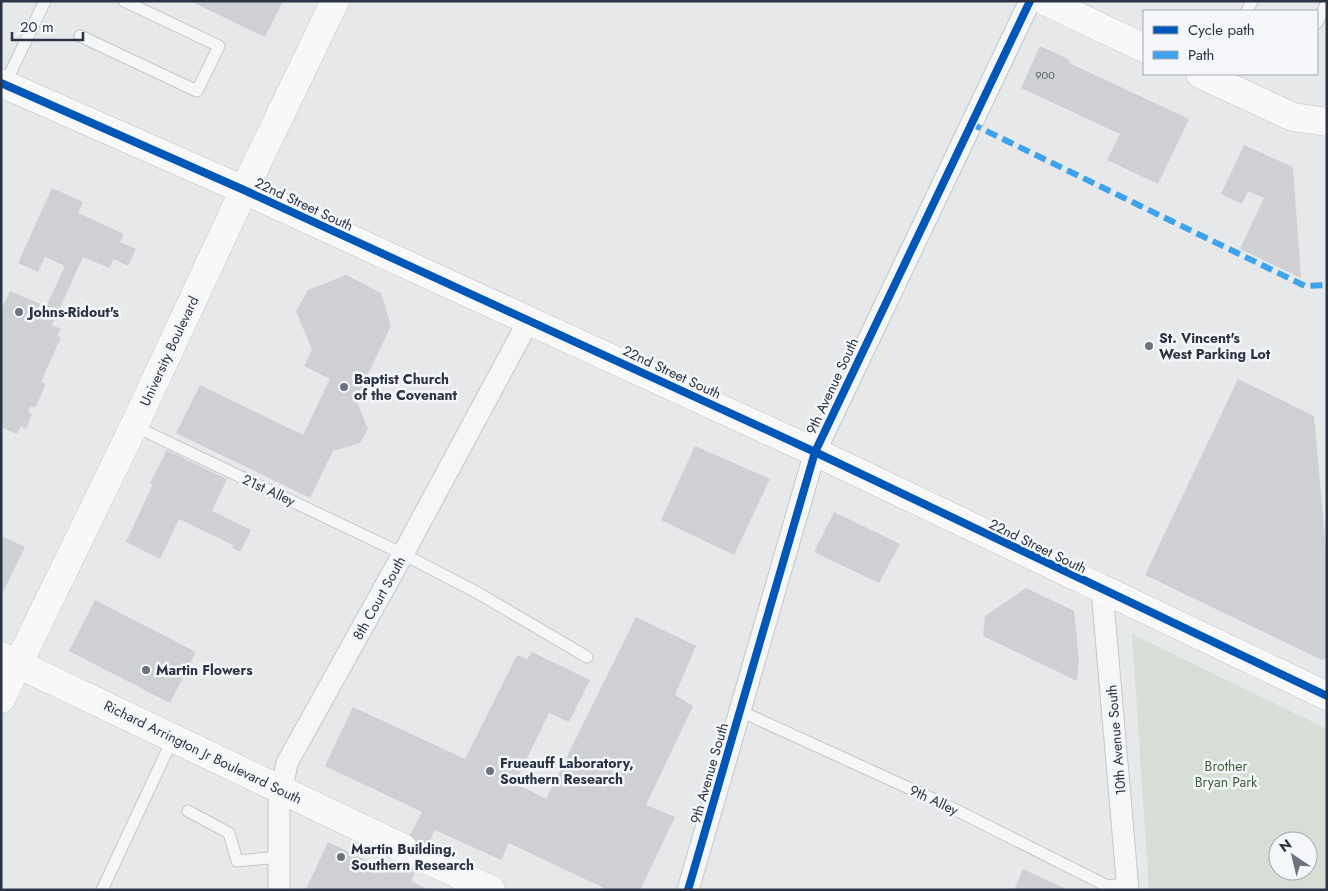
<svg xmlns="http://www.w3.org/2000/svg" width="1328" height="891" viewBox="0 0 1328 891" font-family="Jost,sans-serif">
<rect width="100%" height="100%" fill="#e6e8ea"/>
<!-- green -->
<path fill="#d6ded6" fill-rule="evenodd" d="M1132 634 1327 729V890H1149ZM1278 841H1308V871H1278Z"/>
<!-- building -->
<g fill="#ced0d3">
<path d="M190 1H283L265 37Z"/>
<path d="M1040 46 1070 60 1069 63 1189 119 1158 184 1107 160 1120 134 1021 88Z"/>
<path d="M1244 145 1293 167 1301 278 1240 249 1264 198 1248 191 1242 204 1221 194Z"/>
<path d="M52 188 83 202 78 213 124 234 120 242 136 249 128 266 114 259 109 268 83 257 52 325 61 329 57 336 61 337 41 382 46 384 35 408 31 406 28 412 32 414 26 429 21 426 17 434 1 427V310L10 291 40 304 35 313 42 316 65 266 45 257 38 272 18 263Z"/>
<path d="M346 275 381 293 391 326 356 399 368 429 360 443 333 451 310 498 176 433 200 385 303 435 330 379 304 366 312 350 296 311 308 290Z"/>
<path d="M1238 379 1314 416 1327 560V658L1322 660 1145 575Z"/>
<path d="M695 446 770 479 734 555 661 520Z"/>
<path d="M167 450 227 479 212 511 251 530 240 552 232 548 233 545 179 519 160 559 126 542 153 484 150 483Z"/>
<path d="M834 512 900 544 879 583 814 552Z"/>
<path d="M1 536 25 547 1 596Z"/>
<path d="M1026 588 1074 611 1079 660 1077 681 983 636 985 616Z"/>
<path d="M95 600 196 652 170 703 69 651Z"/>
<path d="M636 617 696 646 675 695 693 706 646 805 675 817 640 890H608L509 843 501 860 435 830 411 881 429 890 306 889 328 842 391 872 422 812 325 766 353 707 465 759 517 655 527 659 532 652 590 680 569 722 549 713 515 783 546 799Z"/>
<path d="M1023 869 1068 890H1014Z"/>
</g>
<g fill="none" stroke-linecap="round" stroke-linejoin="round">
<defs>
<g id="lane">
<path d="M1247 11 1252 1"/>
<path d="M1317 23 1327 2"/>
<path d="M80 36 197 91 219 46 124 1"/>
<path d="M4 86 45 1"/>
<path d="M134 426 403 554 478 593 587 657"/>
<path d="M740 711 946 805 1107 886 1127 884"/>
<path d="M188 811 229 833 237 861 279 857"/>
<path d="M102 890 173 738"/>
</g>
<g id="street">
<path d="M1102 590 1128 890"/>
<path d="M279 890V803L287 763 403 554 529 320"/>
<path d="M688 890 815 452 1030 1"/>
</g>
<g id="secondary">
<path d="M1045 1 1144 48"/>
<path d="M1200 74 1293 117 1327 122"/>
<path d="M1 83 244 190 815 452 1327 696"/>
<path d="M1 656 403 848"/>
<path d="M1 699 134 426 244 190 335 1"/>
<path d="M422 857 491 890"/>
</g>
</defs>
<!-- lane casing -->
<use href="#lane" stroke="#c4c6c8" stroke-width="13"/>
<!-- street casing -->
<use href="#street" stroke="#c4c6c8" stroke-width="23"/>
<!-- secondary casing -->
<use href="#secondary" stroke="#c4c6c8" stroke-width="29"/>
<!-- lane -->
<use href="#lane" stroke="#f5f6f7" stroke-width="11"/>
<!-- street -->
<use href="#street" stroke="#f5f6f7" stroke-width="21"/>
<!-- secondary -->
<use href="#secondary" stroke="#f8f8f8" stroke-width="28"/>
<!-- quiet -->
<path stroke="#3ea3ec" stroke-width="6" stroke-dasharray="12 6" stroke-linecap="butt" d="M970 123 1305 286 1327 285"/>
<defs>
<g id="cycleway">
<path d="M1 83 244 190 815 452 1327 696"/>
<path d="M688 890 815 452 1030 1"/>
</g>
</defs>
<!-- cycleway casing -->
<use href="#cycleway" stroke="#f4f6f9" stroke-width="11"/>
<!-- cycleway -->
<use href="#cycleway" stroke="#0057b8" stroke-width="8"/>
</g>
<!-- markers -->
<g fill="#6c737f" stroke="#f4f6f9" stroke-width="2">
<circle cx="19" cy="312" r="5"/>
<circle cx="1149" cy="346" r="5"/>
<circle cx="344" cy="387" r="5"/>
<circle cx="146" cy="670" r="5"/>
<circle cx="490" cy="771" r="5"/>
<circle cx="341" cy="857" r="5"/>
</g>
<g text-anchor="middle" stroke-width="5" stroke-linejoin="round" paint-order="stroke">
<!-- number labels -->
<g font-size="11" fill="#545c69">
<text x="1045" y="79">900</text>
</g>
<!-- street labels -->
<g font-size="14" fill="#2b3445" stroke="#f4f6f9">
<text transform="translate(304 204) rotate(25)" y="5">22nd Street South</text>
<text transform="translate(169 351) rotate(-65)" y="5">University Boulevard</text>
<text transform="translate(672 372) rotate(25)" y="5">22nd Street South</text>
<text transform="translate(832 386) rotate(-65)" y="5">9th Avenue South</text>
<text transform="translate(269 490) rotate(25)" y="5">21st Alley</text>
<text transform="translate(1038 546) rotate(26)" y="5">22nd Street South</text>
<text transform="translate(379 598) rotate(-61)" y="5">8th Court South</text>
<text transform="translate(1116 740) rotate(-95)" y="5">10th Avenue South</text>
<text transform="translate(203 752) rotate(26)" y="5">Richard Arrington Jr Boulevard South</text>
<text transform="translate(709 773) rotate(-74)" y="5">9th Avenue South</text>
<text transform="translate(934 800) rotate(25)" y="5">9th Alley</text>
</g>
<!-- poi labels -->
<g font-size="14" font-weight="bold" fill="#2b3445" stroke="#f4f6f9" text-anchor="start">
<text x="29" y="317">Johns-Ridout's</text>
<text x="1159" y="343">St. Vincent's<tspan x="1159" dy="16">West Parking Lot</tspan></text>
<text x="354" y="384">Baptist Church<tspan x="354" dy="16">of the Covenant</tspan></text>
<text x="156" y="675">Martin Flowers</text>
<text x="500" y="768">Frueauff Laboratory,<tspan x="500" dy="16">Southern Research</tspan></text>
<text x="351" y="854">Martin Building,<tspan x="351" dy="16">Southern Research</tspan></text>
</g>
<!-- park labels -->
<g font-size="14" fill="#3f6138" stroke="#f4f6f9">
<text x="1226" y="771">Brother<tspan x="1226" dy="16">Bryan Park</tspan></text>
</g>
</g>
<!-- border -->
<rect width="1328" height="891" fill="none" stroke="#2b3445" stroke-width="5"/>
<!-- legend -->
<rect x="1143" y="10" width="175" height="65" fill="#f4f6f9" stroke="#a4a8b1"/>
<rect x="1153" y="26" width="25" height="8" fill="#0057b8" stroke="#a4a8b1"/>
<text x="1188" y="35" font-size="15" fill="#2b3445">Cycle path</text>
<rect x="1153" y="51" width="25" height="8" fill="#3ea3ec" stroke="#a4a8b1"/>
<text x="1188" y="60" font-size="15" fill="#2b3445">Path</text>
<!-- north arrow -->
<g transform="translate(1293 856) rotate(325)"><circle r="24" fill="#f4f6f9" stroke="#a4a8b1"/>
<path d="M0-4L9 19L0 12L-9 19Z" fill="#6c737f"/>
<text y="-8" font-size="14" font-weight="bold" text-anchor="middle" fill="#2b3445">N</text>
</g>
<!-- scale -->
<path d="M12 32v8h71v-8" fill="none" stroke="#2b3445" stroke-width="2.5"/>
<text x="20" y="32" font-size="15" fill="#2b3445" stroke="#f4f6f9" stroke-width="4" paint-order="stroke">20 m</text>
</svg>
